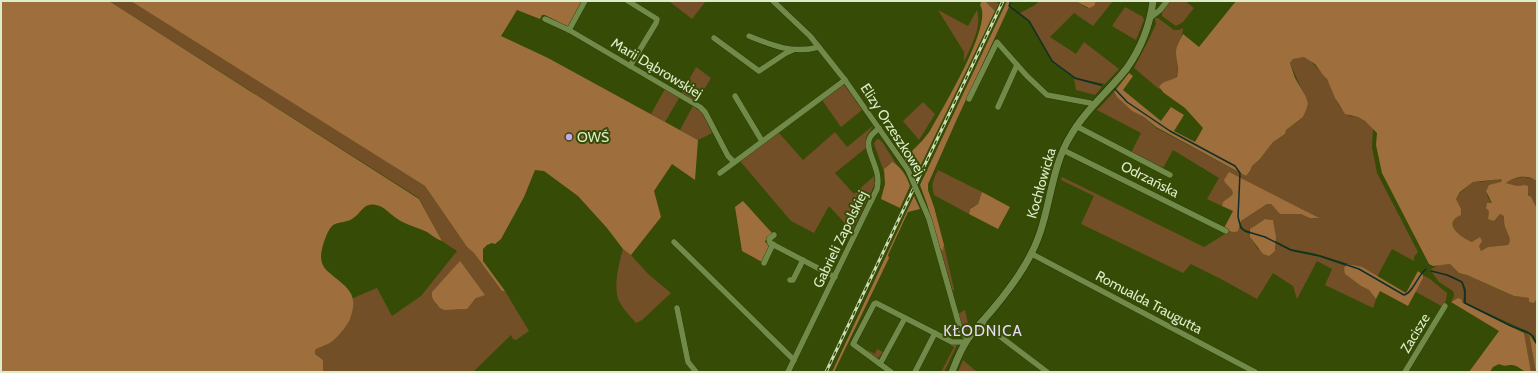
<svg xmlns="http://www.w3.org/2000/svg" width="1538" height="373" viewBox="0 0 1538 373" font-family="Cabin,sans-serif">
<rect width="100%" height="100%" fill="#364b05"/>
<!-- green -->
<g fill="#734f27" fill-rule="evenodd">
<path d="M109 1H132L425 186 467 247 474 253 502 291H505L529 331 516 340 513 339 511 335 473 372H323V360L315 354V350C319 347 324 346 329 343 344 334 353 315 353 298L377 288 392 316 421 296 457 251 442 241 419 198ZM432 297 476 298 474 301 459 310 437 305Z"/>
<path d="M669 1H706L692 19Z"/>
<path d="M985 1H995L999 4 995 11Z"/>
<path d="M1039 1H1075L1087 8 1095 3 1096 1H1113L1093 26 1074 13 1050 37 1076 54 1084 42 1119 69 1105 84 1076 78 1053 61 1030 21 1020 13 1035 5Z"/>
<path d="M1169 1H1185L1194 8 1183 22 1176 26 1162 16V13Z"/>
<path d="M1125 7 1143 17 1144 20 1136 40 1112 26Z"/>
<path d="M938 10 968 26 977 10C982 28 971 46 964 62V52Z"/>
<path d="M1155 18H1158L1174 30H1179L1183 28C1183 36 1178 41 1177 49 1175 57 1178 66 1178 74 1175 82 1166 80 1161 85L1159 87 1160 90 1134 68 1147 43 1156 24Z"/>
<path d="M1299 57H1304L1309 59 1327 79 1339 106 1349 116 1358 117 1365 121 1373 129 1372 147 1377 173 1418 252 1414 257V261L1392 249 1377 277 1349 264 1313 253 1291 249 1276 241 1273 220 1265 219 1254 226 1249 231C1244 230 1240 226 1241 221L1267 204H1271L1280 214H1301L1317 219 1228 175 1226 177C1228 181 1236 191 1231 196 1230 198 1225 200 1223 202L1222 206 1207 199 1219 178 1173 150 1163 168 1131 153 1141 133 1097 110 1114 92 1117 97 1132 111 1144 117 1156 128 1246 176 1250 171 1252 166 1260 159 1273 142 1285 134 1286 130 1303 117 1308 104 1290 63 1293 59Z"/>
<path d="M696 67 711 78 696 103 681 94Z"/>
<path d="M1074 79 1101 86V88L1095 95 1076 90Z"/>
<path d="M844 84 862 110 841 127 822 100Z"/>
<path d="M665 89 679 98 665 122 651 114Z"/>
<path d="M923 102 935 114 919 140 903 121Z"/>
<path d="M693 106 703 114 712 133 698 140 680 130Z"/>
<path d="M874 125 866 137 867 147 835 173 854 194 874 176 875 184 852 231 829 206 814 233 791 221 740 161 779 133 803 160 835 132 847 147Z"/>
<path d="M879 139 883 143 898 167 890 163 884 169V172L874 144 876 140Z"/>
<path d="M938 170 982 192 978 204 972 207 969 211V214L934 195C931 184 933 180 938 170Z"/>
<path d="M1062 177 1204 247 1230 231 1233 232 1238 229 1239 225C1241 230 1244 232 1250 234V237L1258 249H1276L1275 243 1291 251 1320 257 1346 266 1345 274 1361 286 1369 290 1376 299 1373 308 1325 285 1332 269 1317 261 1297 299 1293 286 1273 273 1257 299 1221 279 1191 264 1183 273 1081 224 1094 196 1061 180Z"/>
<path d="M1524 177 1534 179 1537 181V209C1532 202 1528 193 1524 185L1517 186 1506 183 1511 179Z"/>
<path d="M1503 178 1501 182 1487 188C1486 194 1488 199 1492 203L1488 218 1494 221 1500 214 1504 215C1504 220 1504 226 1506 229 1508 236 1512 238 1508 245L1488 247 1481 251 1479 246 1480 237 1473 242C1464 239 1450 232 1453 220 1454 216 1457 210 1459 206L1456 199 1461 192 1473 182H1481Z"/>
<path d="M944 245 954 289 953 292 940 248 941 250 944 248Z"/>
<path d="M623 249 631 255 648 274 671 293 642 320 636 323C630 316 624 310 620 303 612 290 619 263 623 249Z"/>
<path d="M1450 264 1459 273 1467 275 1514 296 1529 298V302L1534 303 1536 300 1537 301V343L1531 333 1466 303C1465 299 1466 294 1466 290 1465 279 1450 275 1441 273 1460 282 1466 277 1463 303L1461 299 1458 298 1451 302 1454 296 1453 291 1439 282 1431 271 1440 272 1430 270 1438 265Z"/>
<path d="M1423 275 1430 279 1447 293 1446 300 1443 307 1416 292C1416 286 1423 282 1423 275Z"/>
<path d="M965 310 968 323 971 324 966 331 964 329V331L958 314Z"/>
<path d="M1524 333 1529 334 1536 372H1531Z"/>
<path d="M949 344 957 345 944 372H941L954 347Z"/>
<path d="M877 349 883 352 877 360 866 352 867 350 875 354Z"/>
<path d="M963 360 977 372H958Z"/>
</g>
<!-- forest -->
<g fill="#9e6f3d" fill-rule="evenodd">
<path d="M1 1H109L419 199 442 241C436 239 432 235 427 232 417 227 406 225 396 218 390 214 384 206 376 205 363 202 362 213 352 219 347 222 341 222 335 224 330 226 327 234 325 239 322 247 319 258 323 265 325 270 329 272 333 276 351 290 358 296 350 319 347 326 336 340 328 344 324 346 319 347 315 350V354L323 360V372H1Z"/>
<path d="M131 1H582L568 27 545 15H542L540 19 517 10 501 36 548 58 698 140 695 180 672 164 654 191 661 217 631 255 623 249 607 228 578 196 544 171 535 170 524 197 501 239 495 244 492 243 487 245 483 249V261L505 291H502L474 253 467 247 425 186Z"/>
<path d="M982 1H985L995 11 916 175 905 160V158L922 141 930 131C941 111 994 24 980 5Z"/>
<path d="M1007 1H1010L1009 7 957 119 928 184V190L934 207 944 245 943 251 940 248 927 204 920 185Z"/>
<path d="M1075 1H1096L1094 6 1089 8Z"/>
<path d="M1236 1H1537V181C1528 174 1514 176 1506 183L1517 186 1524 185 1528 186V195L1531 197 1537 209V301L1536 300 1534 303 1529 302V298L1514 296 1467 275 1459 273 1450 264 1433 266 1429 264 1382 173 1376 145 1377 133 1365 121 1358 117 1345 114 1335 98 1327 79 1323 75 1315 64 1304 57 1293 59 1290 63 1295 78 1306 97 1308 104 1306 110 1303 117 1286 130 1285 134 1273 142 1260 159 1252 166 1250 171 1246 176 1156 127 1144 117 1132 111 1117 97 1114 92 1129 73 1133 76 1123 90 1161 121 1171 107 1184 115 1174 131 1195 142 1203 128 1185 108 1164 93 1159 87C1163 80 1171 81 1177 77 1180 69 1176 62 1176 53 1176 46 1180 40 1183 34L1199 47ZM1502 179 1501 182 1489 185 1486 191 1492 203H1487L1486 208 1489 211 1488 219 1494 221 1500 214 1504 216C1504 220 1504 226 1506 229 1508 236 1512 238 1508 245L1488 247 1481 251 1479 246 1482 241 1480 237 1472 242C1461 238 1441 223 1461 215V209L1456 199 1460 192 1473 182Z"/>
<path d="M892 162C901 166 907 177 910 186L900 208 881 199 885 184 884 169Z"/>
<path d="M1229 172 1319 218H1310L1301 214H1280L1271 204H1267L1241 221 1238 231C1233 234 1228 230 1224 228L1233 211 1222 206 1223 202C1225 200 1229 198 1231 196 1237 190 1225 185 1224 180Z"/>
<path d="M982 192 1010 207 998 229 969 214 970 209 978 204Z"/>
<path d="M914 196 920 209 908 212 888 255 889 258 834 372H832Z"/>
<path d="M743 201 772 233 765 241 766 243 770 245 762 262 742 251 735 207Z"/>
<path d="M1265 219 1273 220 1276 237 1275 251 1269 256 1263 254 1250 237V229Z"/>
<path d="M460 261 485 295 476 298 467 309 444 310 440 308 434 301 432 297V292Z"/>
<path d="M1347 264 1362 267 1406 293 1418 271 1423 275V278L1408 306 1380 291 1376 299 1369 290 1361 286 1345 274 1344 268Z"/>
<path d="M1458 298 1461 299 1463 303 1524 333 1531 372C1520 372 1521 366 1512 365 1507 365 1505 367 1499 364L1493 367 1490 372H1469L1499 331 1451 302Z"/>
<path d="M1529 334 1537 346V372H1536Z"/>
</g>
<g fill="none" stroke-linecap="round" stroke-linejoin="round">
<!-- stream -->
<g stroke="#112e2b" stroke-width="1.5">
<path d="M1011 1 1009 6 1029 21 1052 61 1075 78 1101 85"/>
<path d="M1115 89 1127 102 1170 131 1235 166 1240 173 1238 217 1241 228 1245 231 1265 237 1291 250 1320 256 1359 269 1404 295C1412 294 1418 275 1426 269"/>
<path d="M1431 271 1447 275 1462 282 1465 291V303L1511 326 1527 332 1533 336 1537 344"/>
</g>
<defs>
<g id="minor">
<path d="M628 1 657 19 656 23 630 66"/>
<path d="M773 1 810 36 845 80 908 170"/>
<path d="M1151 17 1160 10 1167 1"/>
<path d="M545 19 569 30 700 107 705 112 728 156 734 162"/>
<path d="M569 30 585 1"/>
<path d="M749 36C773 46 793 54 819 47"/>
<path d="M714 38 759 71 786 53 793 50"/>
<path d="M735 96 762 141"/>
<path d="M969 99 997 42 1027 76 1047 95 1090 103 1093 106"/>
<path d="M998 107 1017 65"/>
<path d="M1076 126 1170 175"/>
<path d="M1063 150 1226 231"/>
<path d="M720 173 845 80"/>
<path d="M923 205 929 219 961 332 968 339"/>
<path d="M774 235 769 239 770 243 835 277"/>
<path d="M674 242 794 360"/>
<path d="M1032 254 1255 372"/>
<path d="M764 263 773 244"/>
<path d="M790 280H793L803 260"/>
<path d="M677 308 688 362 696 372"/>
<path d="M981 322 1047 372"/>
<path d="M880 364 905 318"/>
<path d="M788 372 877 189C882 169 865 152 869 140 870 135 875 132 879 128"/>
<path d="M891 372 853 344 874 304 876 303 952 342H966"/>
<path d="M915 372 935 333"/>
<path d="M1405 372 1445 306"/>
</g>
<path id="tertiary" d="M952 372C956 362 960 351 966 342 973 330 984 320 993 309 1008 291 1022 273 1032 252 1051 215 1049 170 1071 135 1086 109 1109 91 1127 68 1141 48 1150 25 1153 1"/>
</defs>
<!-- minor casing -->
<use href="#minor" stroke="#1f2f00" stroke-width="6"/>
<!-- tertiary casing -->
<use href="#tertiary" stroke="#1f2f00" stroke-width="8"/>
<!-- minor -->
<use href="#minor" stroke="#718a4a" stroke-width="5.5"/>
<!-- tertiary -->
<use href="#tertiary" stroke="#718a4a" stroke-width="7"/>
<defs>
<path id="rail" d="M826 372 1003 1"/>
</defs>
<!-- rail casing -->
<use href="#rail" stroke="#ccdcb6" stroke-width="3"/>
<!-- rail -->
<use href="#rail" stroke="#364b05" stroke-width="1.5" stroke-dasharray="4.5" stroke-linecap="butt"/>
<defs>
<path id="minor-bridge" d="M908 170 923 205"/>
</defs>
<!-- minor-bridge casing -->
<use href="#minor-bridge" stroke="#1f2f00" stroke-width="6" stroke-linecap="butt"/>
<!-- minor-bridge -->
<use href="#minor-bridge" stroke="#718a4a" stroke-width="5.5"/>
</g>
<!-- markers -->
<circle fill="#c9a5ee" stroke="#364b05" stroke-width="1.5" cx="569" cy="137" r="4"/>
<g text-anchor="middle" stroke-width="4" stroke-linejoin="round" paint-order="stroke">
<!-- street labels -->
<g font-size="14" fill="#ddecca" stroke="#364b05">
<text transform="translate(657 68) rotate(31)" y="5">Marii Dąbrowskiej</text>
<text transform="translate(893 129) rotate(57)" y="5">Elizy Orzeszkowej</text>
<text transform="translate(1150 179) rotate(27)" y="5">Odrzańska</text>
<text transform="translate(1041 183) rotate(-74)" y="5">Kochłowicka</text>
<text transform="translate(840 239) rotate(-64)" y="5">Gabrieli Zapolskiej</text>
<text transform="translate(1149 302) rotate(28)" y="5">Romualda Traugutta</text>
<text transform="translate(1415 333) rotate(-59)" y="5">Zacisze</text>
</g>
<!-- poi labels -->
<g font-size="14" fill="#ddecca" stroke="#364b05" text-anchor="start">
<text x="577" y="142">OWŚ</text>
</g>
<!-- neighbourhood labels -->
<g font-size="15" letter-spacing="1" fill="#e9dcf8" stroke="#364b05">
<text x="983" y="336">KŁODNICA</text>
</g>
</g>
<!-- border -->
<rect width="1538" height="373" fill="none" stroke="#ddecca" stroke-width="4"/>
</svg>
